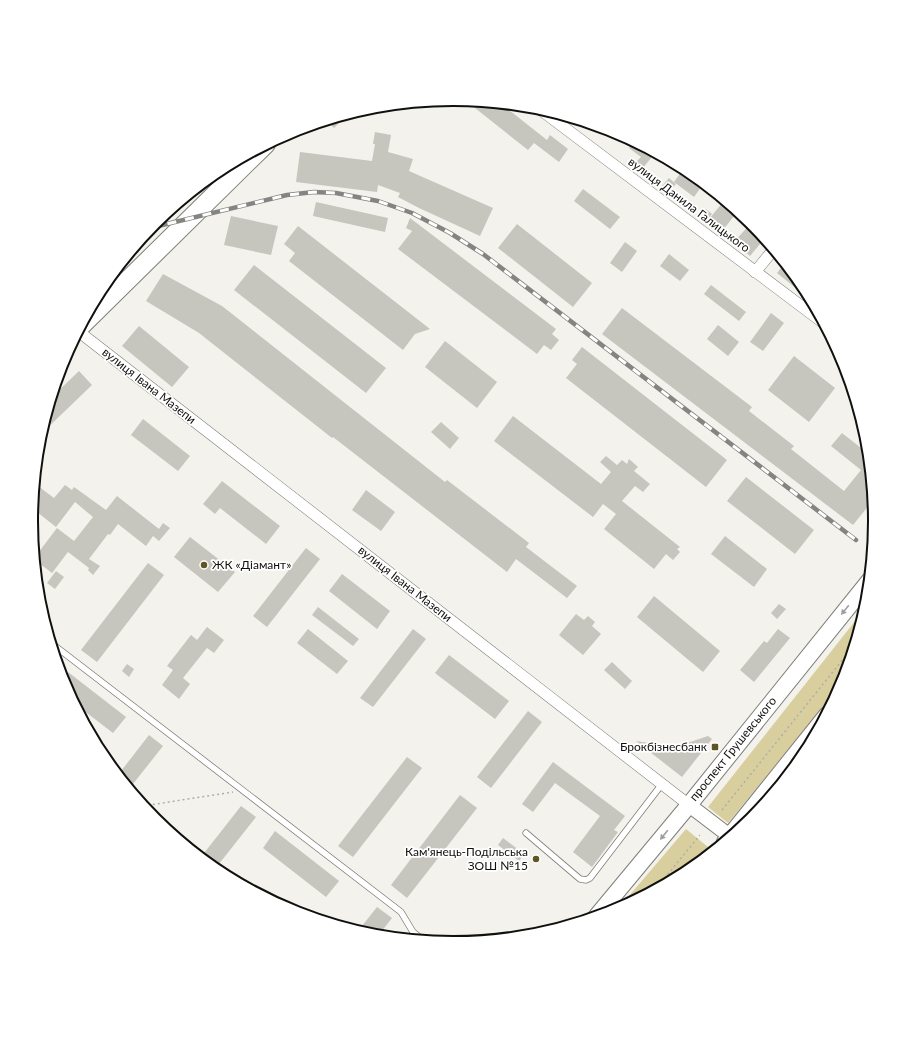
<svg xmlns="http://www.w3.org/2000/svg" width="907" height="1042" viewBox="0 0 907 1042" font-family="Lato,sans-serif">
<rect width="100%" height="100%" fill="#f3f2ec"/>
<!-- green -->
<g fill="#d9cf9e">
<path d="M867 606 845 680 728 823 708 807Z"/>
<path d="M686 829 708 847 687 873 617 910Z"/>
</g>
<!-- building -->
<g fill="#c6c5be">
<path d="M465 100 500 103 547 140 550 135 568 149 559 162 534 143 528 150Z"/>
<path d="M349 113 334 128 326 120Z"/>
<path d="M375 132 391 135 388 152 413 159 409 171 493 208 480 236 419 208 398 197 400 193 378 185 377 192 296 182 300 152 372 161 375 144H373Z"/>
<path d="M634 141 656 152 642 169 635 163 641 157 629 148Z"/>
<path d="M684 168 704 183 694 197 674 182Z"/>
<path d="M669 178 676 184 669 192 662 186Z"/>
<path d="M207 180 211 184 201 193 196 189Z"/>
<path d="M583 189 620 217 610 229 574 201Z"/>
<path d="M316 202 388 218 385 232 313 216Z"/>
<path d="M723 202 729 206 731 204 738 211 723 230 709 219Z"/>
<path d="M706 209 712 214 705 222 700 217Z"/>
<path d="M231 216 278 226 271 255 224 245Z"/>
<path d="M410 218 556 329 552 334 559 340 551 350 544 345 537 354 398 249 412 231 406 228Z"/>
<path d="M752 222 765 238 750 256 734 242Z"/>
<path d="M517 224 592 283 573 307 498 248Z"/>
<path d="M298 226 430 329 415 334 403 350 289 261 295 253 284 244Z"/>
<path d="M625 242 637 251 622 272 610 263Z"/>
<path d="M669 254 689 270 680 281 660 266Z"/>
<path d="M785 263 805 286 813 302 777 273Z"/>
<path d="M254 265 386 368 366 393 234 290Z"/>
<path d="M163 274 222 306 445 482 447 480 529 543 526 547 577 586 567 598 516 559 507 572 333 437 332 438 199 333 146 301Z"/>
<path d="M711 285 746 312 739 321 704 294Z"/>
<path d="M622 308 752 407 749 411 794 446 791 449 844 491 861 470 831 446 842 433 870 455 874 499 853 525 602 334Z"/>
<path d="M771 313 784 323 763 351 750 342Z"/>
<path d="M718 325 739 342 728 356 707 339Z"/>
<path d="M139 326 189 367 172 387 122 346Z"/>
<path d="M445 341 497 382 477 408 425 367Z"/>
<path d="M582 347 727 460 706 487 566 378 577 364 572 360Z"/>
<path d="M794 356 835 388 809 422 768 390Z"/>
<path d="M79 371 92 385 40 435 51 398Z"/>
<path d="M513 416 601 484 611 472 600 462 606 456 617 465 622 460 627 464 629 459 638 467 634 471 650 484 643 492 635 486 622 501 680 547 677 549 680 552 673 560 666 554 654 569 604 529 616 514 603 504 593 517 494 441Z"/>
<path d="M143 419 190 456 178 471 131 435Z"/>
<path d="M441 422 459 438 450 449 431 432Z"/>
<path d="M746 477 814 530 795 554 727 501Z"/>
<path d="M222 481 280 526 266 544 220 508 215 514 203 504Z"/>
<path d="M65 485 72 490 74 487 106 510 117 496 159 529 163 523 170 528 159 541 153 536 146 546 118 524 110 535 108 534 89 559 100 566 93 575 88 570 89 568 68 552 52 573 35 560V557L57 528 74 541 93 517 75 502 56 527 32 508 34 491 38 486 54 498Z"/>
<path d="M366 490 395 512 381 531 352 510Z"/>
<path d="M725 536 767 569 754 587 711 554Z"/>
<path d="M190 537 235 572 218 592 174 557Z"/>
<path d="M306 548 320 559 267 627 253 616Z"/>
<path d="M148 563 164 575 97 662 81 650Z"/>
<path d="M56 571 64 577 55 589 47 583Z"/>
<path d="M342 574 390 611 377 629 329 591Z"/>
<path d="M654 596 720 651 703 672 637 617Z"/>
<path d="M779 604 786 609 777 619 771 613Z"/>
<path d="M318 607 359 639 353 646 312 615Z"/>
<path d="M576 614 584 620 588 616 595 622 592 626 601 634 583 655 559 635Z"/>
<path d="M207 627 224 640 214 653 207 648 183 678 190 684 179 699 162 685 173 670 167 666 191 635 197 640Z"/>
<path d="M308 629 348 661 337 674 297 643Z"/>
<path d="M413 629 426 639 373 707 360 698Z"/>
<path d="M778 629 790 638 754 682 740 670 764 641 767 643Z"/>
<path d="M449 655 509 701 495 719 435 673Z"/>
<path d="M612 662 632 681 625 689 604 670Z"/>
<path d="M127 664 134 669 129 677 122 671Z"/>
<path d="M68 672 126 717 113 733 74 703 62 679Z"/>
<path d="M528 711 542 722 491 788 477 777Z"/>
<path d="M149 735 163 746 129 789 118 775Z"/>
<path d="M708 736 712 739 682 777 636 741 655 744 676 745 690 742Z"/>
<path d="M407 757 422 768 353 857 338 846Z"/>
<path d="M553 762 625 816 614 830 618 832 592 867 573 852 600 816 555 783 533 812 522 804Z"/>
<path d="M460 795 477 808 407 898 391 885Z"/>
<path d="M241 806 256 817 215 869 201 857Z"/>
<path d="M275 831 339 881 326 897 263 848Z"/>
<path d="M503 838 524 854 519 861 498 845Z"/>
<path d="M377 907 392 918 378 936 358 931Z"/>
</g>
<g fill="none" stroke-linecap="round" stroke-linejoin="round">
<defs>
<g id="service">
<path d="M51 643 401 912 413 932 424 941"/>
<path d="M526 833 580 879 586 880 590 878 662 784"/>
</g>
<g id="minor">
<path d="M537 107 825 324"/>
<path d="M755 272 774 249"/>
<path d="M78 331 689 805"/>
</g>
<path id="tertiary" d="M689 805 731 837"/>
<g id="secondary">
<path d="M725 842 827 715"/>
<path d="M596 917 689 805 870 580"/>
</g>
<path id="primary" d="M81 326 266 144"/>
</defs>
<!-- service casing -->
<use href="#service" stroke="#7f7e78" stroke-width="7"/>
<!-- minor casing -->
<use href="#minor" stroke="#7f7e78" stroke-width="12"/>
<!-- tertiary casing -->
<use href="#tertiary" stroke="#7f7e78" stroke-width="16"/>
<!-- secondary casing -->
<use href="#secondary" stroke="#7f7e78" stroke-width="18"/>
<!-- primary casing -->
<use href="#primary" stroke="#7f7e78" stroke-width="20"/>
<!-- path -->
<g stroke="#aeaea9" stroke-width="1.5" stroke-dasharray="2 3" stroke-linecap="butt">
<path d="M143 806 233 792"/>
<path d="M722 810 856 643"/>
<path d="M655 890 700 835"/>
</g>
<!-- service -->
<use href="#service" stroke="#fff" stroke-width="5.5"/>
<!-- minor -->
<use href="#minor" stroke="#fff" stroke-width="11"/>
<!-- tertiary -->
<use href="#tertiary" stroke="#fff" stroke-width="14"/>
<!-- secondary -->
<use href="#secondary" stroke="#fff" stroke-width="16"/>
<!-- primary -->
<use href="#primary" stroke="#fff" stroke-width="18"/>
<defs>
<path id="rail" d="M150 228 287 195 314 192 336 193 378 201 412 213 450 233 483 254 856 540"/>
</defs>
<!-- rail casing -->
<use href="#rail" stroke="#848480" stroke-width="4.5"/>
<!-- rail -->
<use href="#rail" stroke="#fff" stroke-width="3" stroke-dasharray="9" stroke-linecap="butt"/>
</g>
<!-- one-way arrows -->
<defs><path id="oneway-solid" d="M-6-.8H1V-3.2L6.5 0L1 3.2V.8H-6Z"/></defs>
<g fill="#9f9f9f">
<use href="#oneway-solid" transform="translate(845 610) rotate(129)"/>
<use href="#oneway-solid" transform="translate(664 835) rotate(129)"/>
</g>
<!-- markers -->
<g fill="#605623" stroke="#fff" stroke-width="1.5">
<circle cx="204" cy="565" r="4"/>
<rect x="711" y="743" width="8" height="8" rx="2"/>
<circle cx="536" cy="859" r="4"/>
</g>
<g text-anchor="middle" stroke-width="3.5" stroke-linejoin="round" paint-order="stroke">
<!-- street labels -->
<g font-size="12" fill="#10100e" stroke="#fff">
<text transform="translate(689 205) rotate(37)" y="4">вулиця Данила Галицького</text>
<text transform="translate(149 386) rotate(38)" y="4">вулиця Івана Мазепи</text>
<text transform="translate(405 584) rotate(38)" y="4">вулиця Івана Мазепи</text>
<text transform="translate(733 749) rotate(-51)" y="4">проспект Грушевського</text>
</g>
<!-- poi labels -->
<g font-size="12" fill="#10100e" stroke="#fff" text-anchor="end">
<text x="212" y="569" text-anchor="start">ЖК «Діамант»</text>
<text x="707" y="751">Брокбізнесбанк</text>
<text x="528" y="856">Кам'янець-Подільська<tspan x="528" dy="14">ЗОШ №15</tspan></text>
</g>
</g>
<!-- crop -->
<path d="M0 0H907V1042H0ZM38 521a415 415 0 1 1 830 0a415 415 0 1 1-830 0Z" fill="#fff" fill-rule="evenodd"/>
<path fill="none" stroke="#10100e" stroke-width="2" d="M38 521a415 415 0 1 1 830 0a415 415 0 1 1-830 0Z"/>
</svg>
